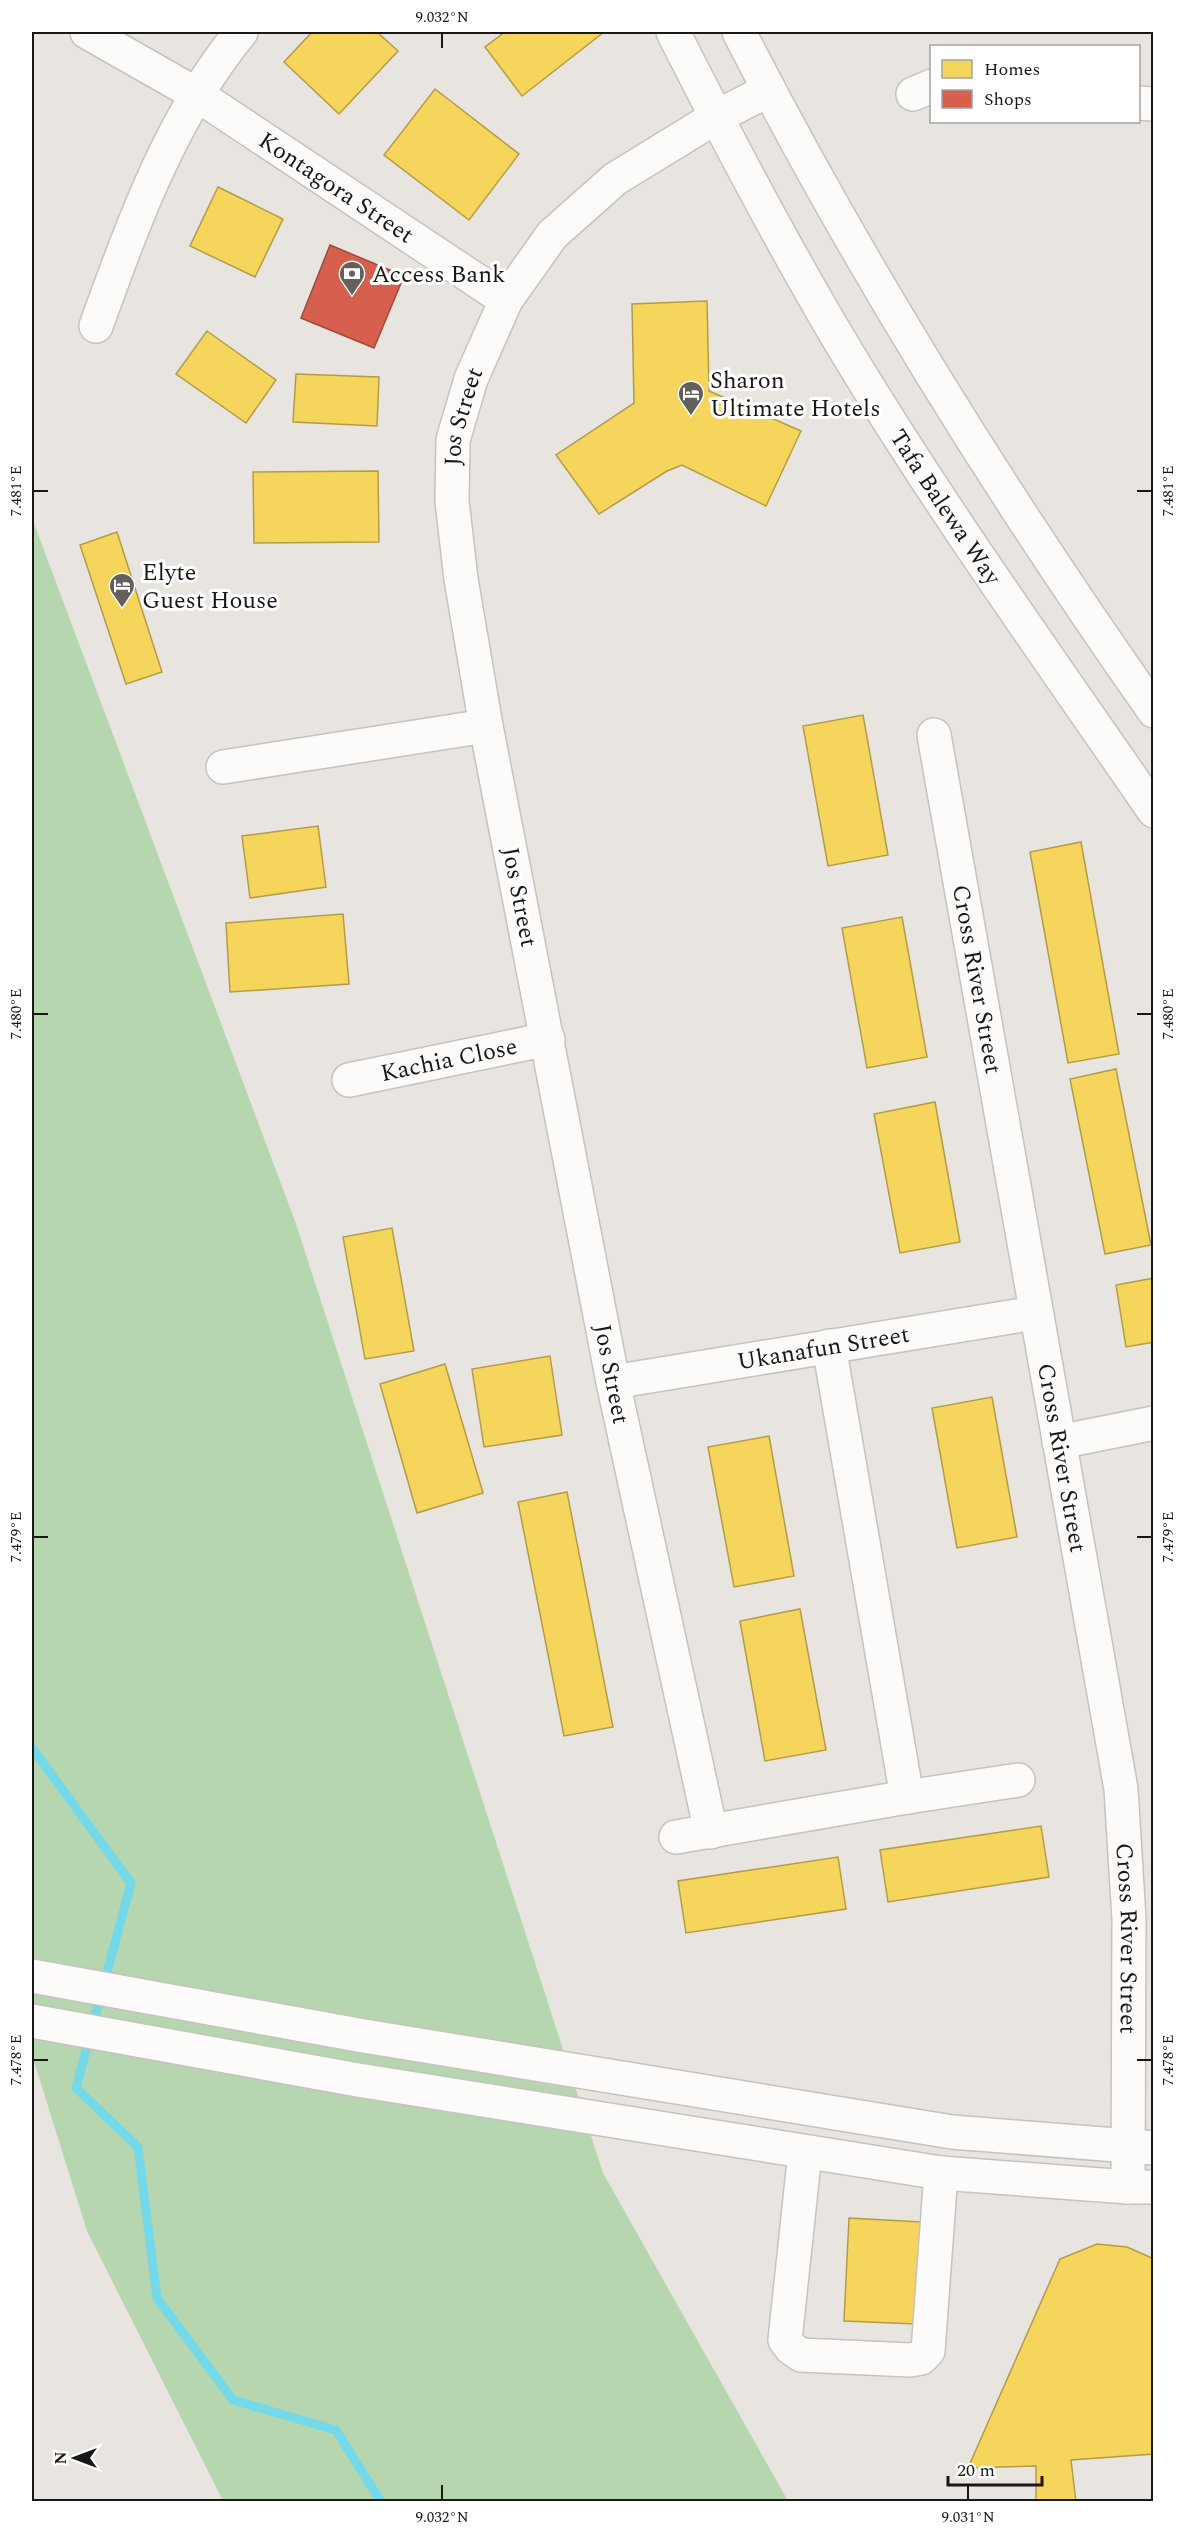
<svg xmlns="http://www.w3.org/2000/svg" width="1185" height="2533" viewBox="0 0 1185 2533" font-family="Spectral,serif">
<rect width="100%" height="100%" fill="#e8e4e0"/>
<!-- grass -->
<path fill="#b5d6ae" d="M32 518 296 1224 603 2173 788 2501H223L87 2231 32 2055Z"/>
<!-- homes -->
<g fill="#f6d55c" stroke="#b49c47" stroke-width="1.5">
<path d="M312 32H377L398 51 339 114 284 62Z"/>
<path d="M505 32H604L522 96 485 47Z"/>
<path d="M435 89 519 154 469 220 384 155Z"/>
<path d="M218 187 283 219 255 277 190 246Z"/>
<path d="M707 301 709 391 801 431 766 506 682 465 667 471 599 514 556 455 634 403 632 304Z"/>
<path d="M207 331 276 380 246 423 176 374Z"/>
<path d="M296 374 379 377 377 426 293 422Z"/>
<path d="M378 471 379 542 254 543 253 472Z"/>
<path d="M117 532 162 672 126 684 80 545Z"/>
<path d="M863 715 888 855 828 866 803 726Z"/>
<path d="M318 826 326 887 250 898 242 836Z"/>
<path d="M1081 842 1119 1054 1068 1063 1030 852Z"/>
<path d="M343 914 349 984 230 992 226 923Z"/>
<path d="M902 917 927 1057 867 1068 842 928Z"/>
<path d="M1116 1069 1151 1245 1105 1254 1070 1079Z"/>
<path d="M935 1102 960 1242 900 1253 874 1114Z"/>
<path d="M392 1228 414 1351 365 1359 343 1237Z"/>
<path d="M1154 1278V1342L1126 1347 1116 1285Z"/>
<path d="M550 1356 562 1435 484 1447 472 1369Z"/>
<path d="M445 1364 483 1493 417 1513 380 1384Z"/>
<path d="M992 1397 1017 1537 957 1548 932 1408Z"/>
<path d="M769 1436 794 1576 734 1587 708 1447Z"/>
<path d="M567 1492 613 1727 564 1736 518 1502Z"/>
<path d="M800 1609 826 1750 765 1761 740 1621Z"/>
<path d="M1041 1826 1049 1877 888 1902 880 1850Z"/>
<path d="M838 1857 846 1909 686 1933 678 1881Z"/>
<path d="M849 2218 921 2222 916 2324 844 2321Z"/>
<path d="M1097 2244 1127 2247 1154 2259V2454L1071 2460 1076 2502H1036V2466L968 2468 1060 2259Z"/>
</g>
<!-- shops -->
<path fill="#d6604d" stroke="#9e4a3c" stroke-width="1.5" d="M330 245 404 276 374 348 301 318Z"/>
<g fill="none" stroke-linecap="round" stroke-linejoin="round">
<!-- stream -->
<path stroke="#73d9e9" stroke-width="9" d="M32 1748 131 1883 76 2088 138 2147 157 2298 233 2400 336 2430 381 2502"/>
<defs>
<g id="minor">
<path id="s1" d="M87 32 196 94 506 300"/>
<path d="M913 94 932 86"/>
<path d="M1138 103 1154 104"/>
<path d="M96 326C133 224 171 117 241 32"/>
<path id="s2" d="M934 735 1121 1789 1129 1919 1128 2187"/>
<path d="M223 767 486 726"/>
<path id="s3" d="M349 1080 548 1039"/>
<path d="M829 1346 907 1797"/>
<path id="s4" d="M613 1382 1035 1313"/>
<path d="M1059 1442 1154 1423"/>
<path id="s5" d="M711 1832 613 1382 486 726 461 579 452 501 453 440 471 379 506 300 552 235 615 179 716 117 769 90"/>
<path d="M676 1837 907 1797 1018 1780"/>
<path d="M32 1976 364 2036 952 2132 1154 2148"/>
<path d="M32 2021 358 2080 941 2173 1128 2187H1154"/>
<path d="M805 2152 785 2340 791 2348 801 2355 910 2360 921 2358 928 2351 941 2173"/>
</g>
<g id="major">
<path id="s6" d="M673 32C725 135 778 236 837 336 934 499 1046 654 1154 811"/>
<path d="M739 32C858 265 1003 496 1154 711"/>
</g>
</defs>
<!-- minor casing -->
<use href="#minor" stroke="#c6c2c0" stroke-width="36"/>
<!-- major casing -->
<use href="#major" stroke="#c6c2c0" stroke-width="36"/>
<!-- minor -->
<use href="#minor" stroke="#fcfbfa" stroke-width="33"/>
<!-- major -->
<use href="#major" stroke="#fcfbfa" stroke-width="33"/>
</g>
<!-- ticks -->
<path fill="none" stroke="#1a1816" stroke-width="2" d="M442 33V48M33 491H48M1137 491H1152M33 1014H48M1137 1014H1152M33 1537H48M1137 1537H1152M33 2060H48M1137 2060H1152M442 2485V2500M968 2485V2500"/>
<!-- icons -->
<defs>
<symbol id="bank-pin" viewBox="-11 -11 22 30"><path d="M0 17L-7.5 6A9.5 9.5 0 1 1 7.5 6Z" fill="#625f5d" stroke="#fff"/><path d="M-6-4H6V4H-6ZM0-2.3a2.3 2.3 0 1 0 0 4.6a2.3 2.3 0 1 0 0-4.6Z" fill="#fff"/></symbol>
<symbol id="hotel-pin" viewBox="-11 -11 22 30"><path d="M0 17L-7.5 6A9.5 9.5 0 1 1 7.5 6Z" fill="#625f5d" stroke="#fff"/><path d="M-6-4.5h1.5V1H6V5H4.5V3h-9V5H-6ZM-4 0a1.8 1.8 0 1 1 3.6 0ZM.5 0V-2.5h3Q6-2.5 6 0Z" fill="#fff"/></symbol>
</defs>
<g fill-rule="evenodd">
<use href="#bank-pin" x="337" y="259" width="30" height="40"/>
<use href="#hotel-pin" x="676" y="379" width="30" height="40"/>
<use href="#hotel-pin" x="107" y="571" width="30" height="40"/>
</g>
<g text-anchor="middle" stroke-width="6" stroke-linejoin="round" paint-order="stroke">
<!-- street labels -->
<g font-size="24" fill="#1a1816" stroke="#fff">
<text dy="8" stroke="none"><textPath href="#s1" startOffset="294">Kontagora Street</textPath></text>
<text dy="8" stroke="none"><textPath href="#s5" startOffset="1442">Jos Street</textPath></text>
<text dy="8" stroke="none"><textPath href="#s6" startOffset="548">Tafa Balewa Way</textPath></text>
<text transform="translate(520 897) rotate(79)" y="8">Jos Street</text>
<text dy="8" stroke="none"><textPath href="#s2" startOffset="248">Cross River Street</textPath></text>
<text dy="8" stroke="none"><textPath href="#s3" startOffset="102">Kachia Close</textPath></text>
<text dy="8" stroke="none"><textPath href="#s4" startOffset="213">Ukanafun Street</textPath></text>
<text transform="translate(612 1374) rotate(79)" y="8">Jos Street</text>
<text dy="8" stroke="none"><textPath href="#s2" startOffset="734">Cross River Street</textPath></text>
<text dy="8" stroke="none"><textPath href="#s2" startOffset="1220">Cross River Street</textPath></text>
</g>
<!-- poi labels -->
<g font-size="24" fill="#1a1816" stroke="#fff" text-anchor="start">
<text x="372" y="282">Access Bank</text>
<text x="710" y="388">Sharon<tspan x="710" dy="28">Ultimate Hotels</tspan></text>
<text x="142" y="580">Elyte<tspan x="142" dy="28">Guest House</tspan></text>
</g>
</g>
<!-- border -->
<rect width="1185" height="2533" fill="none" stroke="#ffffff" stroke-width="66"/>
<!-- legend -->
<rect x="930" y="45" width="210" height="78" fill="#ffffff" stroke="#a3a3a2" stroke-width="1.5"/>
<rect x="942" y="60" width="30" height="18" fill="#f6d55c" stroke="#a3a3a2" stroke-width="1.5"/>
<text x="984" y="75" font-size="18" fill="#1a1816">Homes</text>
<rect x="942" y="90" width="30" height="18" fill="#d6604d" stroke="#a3a3a2" stroke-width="1.5"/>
<text x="984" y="105" font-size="18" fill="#1a1816">Shops</text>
<!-- north arrow -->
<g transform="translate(75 2458) rotate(270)" stroke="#ffffff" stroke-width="4.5" paint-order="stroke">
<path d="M0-4.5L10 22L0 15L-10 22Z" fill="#1a1816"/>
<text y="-9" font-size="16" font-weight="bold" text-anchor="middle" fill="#1a1816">N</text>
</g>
<!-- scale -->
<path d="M948 2476v9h94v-9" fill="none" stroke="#1a1816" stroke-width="3"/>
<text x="957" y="2476" font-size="18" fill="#1a1816" stroke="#ffffff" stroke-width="4.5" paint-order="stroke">20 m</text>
<rect x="33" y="33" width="1119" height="2467" fill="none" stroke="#1a1816" stroke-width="2"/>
<g font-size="15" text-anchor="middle" fill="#1a1816">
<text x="442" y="22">9.032°N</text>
<text transform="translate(1168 491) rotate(-90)" y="5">7.481°E</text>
<text transform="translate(16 491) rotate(-90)" y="5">7.481°E</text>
<text transform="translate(1168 1014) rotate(-90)" y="5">7.480°E</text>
<text transform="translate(16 1014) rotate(-90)" y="5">7.480°E</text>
<text transform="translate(16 1537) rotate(-90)" y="5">7.479°E</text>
<text transform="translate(1168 1537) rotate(-90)" y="5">7.479°E</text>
<text transform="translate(16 2060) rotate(-90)" y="5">7.478°E</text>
<text transform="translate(1168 2060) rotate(-90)" y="5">7.478°E</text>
<text x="442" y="2522">9.032°N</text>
<text x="968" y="2522">9.031°N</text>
</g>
</svg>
